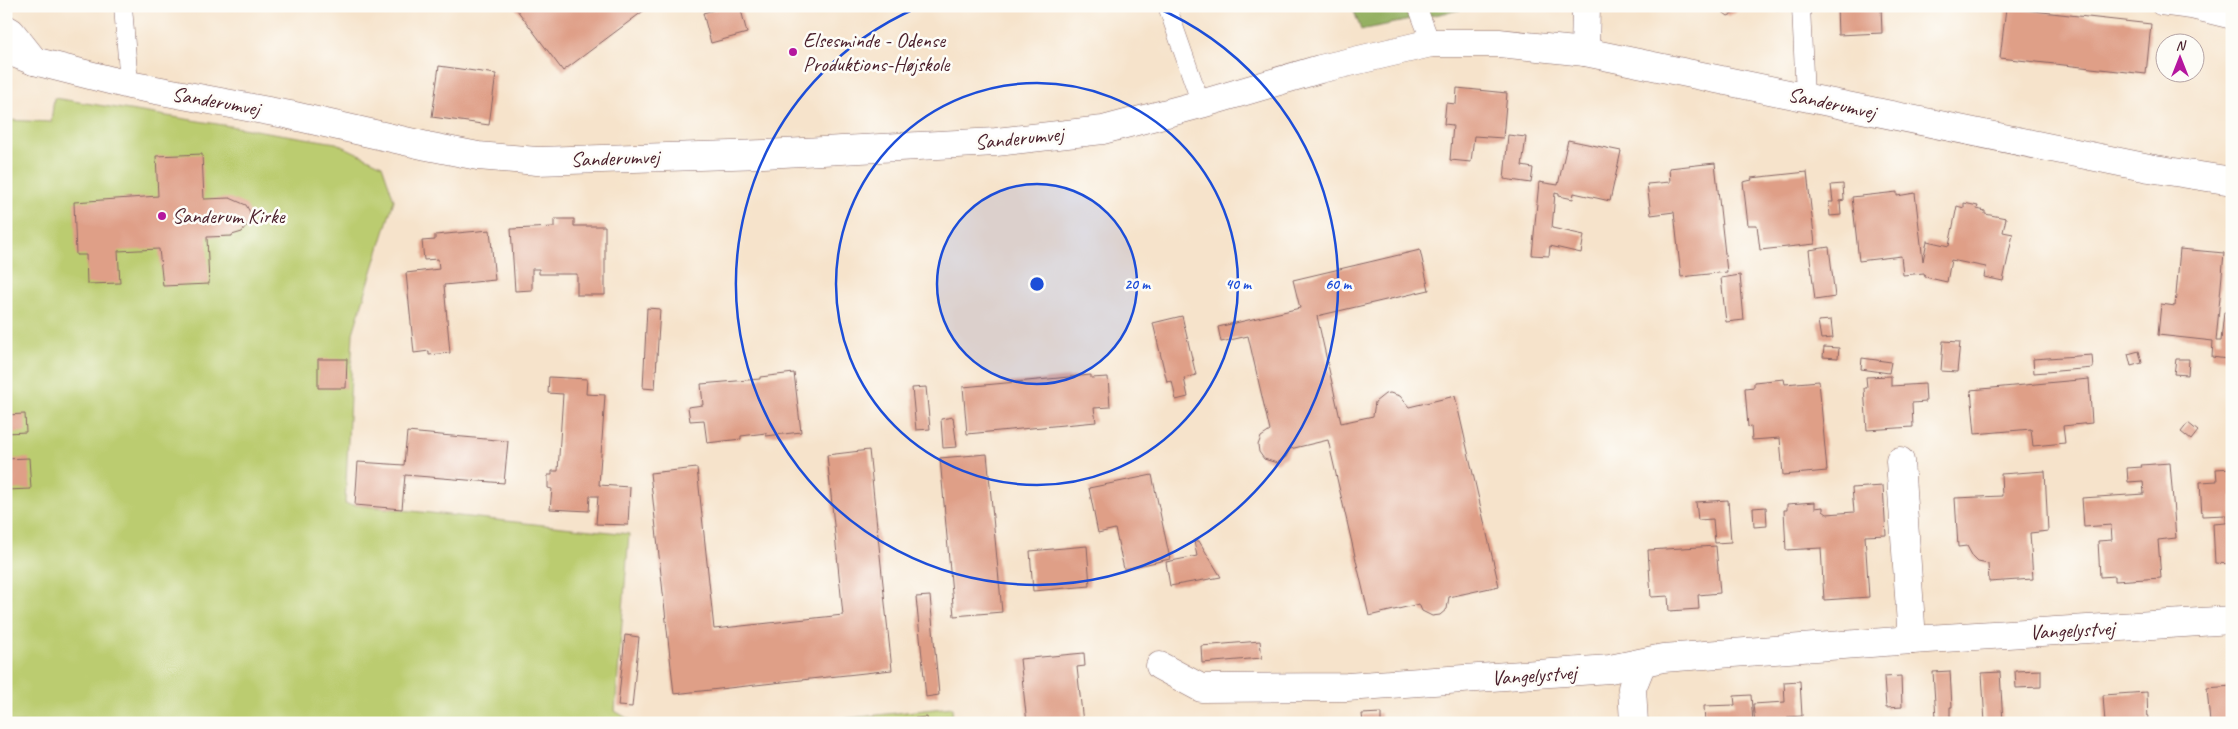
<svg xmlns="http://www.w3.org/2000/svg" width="2238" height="729" viewBox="0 0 2238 729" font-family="Caveat,sans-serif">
<rect width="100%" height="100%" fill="#fdfcf7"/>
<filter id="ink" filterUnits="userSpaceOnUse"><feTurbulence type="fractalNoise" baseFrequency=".02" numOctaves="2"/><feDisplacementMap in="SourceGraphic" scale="10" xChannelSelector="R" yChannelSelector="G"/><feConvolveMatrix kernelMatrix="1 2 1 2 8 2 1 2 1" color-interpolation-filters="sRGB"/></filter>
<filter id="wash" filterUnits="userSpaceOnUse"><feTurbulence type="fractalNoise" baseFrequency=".0096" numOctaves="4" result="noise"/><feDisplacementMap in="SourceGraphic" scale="20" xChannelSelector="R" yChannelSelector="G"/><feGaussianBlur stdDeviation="1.12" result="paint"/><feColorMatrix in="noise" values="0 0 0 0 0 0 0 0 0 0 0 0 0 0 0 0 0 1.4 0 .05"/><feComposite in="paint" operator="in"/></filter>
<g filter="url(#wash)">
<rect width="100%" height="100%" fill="#f6e3cb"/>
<!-- green -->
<g fill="#bbcc6f" stroke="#82764d">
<path d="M54 98 336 143 382 165 394 200 353 333 345 504 629 534 615 711 635 723H6V120L51 122Z"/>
<path d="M952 707 953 723H804Z"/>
</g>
<!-- forest -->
<path fill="#94b062" stroke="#6f6846" d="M1352 6H1463L1464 9 1361 30Z"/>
<g id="blocks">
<!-- building -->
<g fill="#df9f87">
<path d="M514 6H650L563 71Z"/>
<path d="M727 6H740L747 33 711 43 703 13Z"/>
<path d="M1719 6H1787V10L1738 8 1735 13 1728 16 1720 10Z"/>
<path d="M1837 6H1881L1882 33 1838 35Z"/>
<path d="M2006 8 2151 24 2146 74 2000 58Z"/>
<path d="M439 66 496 74 489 125 432 117Z"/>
<path d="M1457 88 1507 93 1503 138 1474 136 1471 162 1450 160 1453 125 1444 124 1446 103 1456 104Z"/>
<path d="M1508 135 1526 137 1522 166 1533 168 1531 183 1504 179Z"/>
<path d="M1568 140 1621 151 1610 201 1574 193 1573 199 1559 196V194L1555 193 1552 228 1584 235 1581 253 1550 246 1549 256 1532 255 1539 182 1558 185Z"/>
<path d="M202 154 204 199 230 198 246 205 250 212V221L242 232 232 235V236L207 237 209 284 163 286 159 249 118 251 120 283 87 284 86 255H76L74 202 158 196 156 156Z"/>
<path d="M1715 163 1727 272 1681 277 1674 212 1651 215 1647 184 1670 182 1669 168Z"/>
<path d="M1807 172 1815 244 1760 250 1757 225H1748L1743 182 1752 180 1751 178Z"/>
<path d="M1843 184 1844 200 1840 201 1841 215 1830 216 1829 202H1833L1831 185Z"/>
<path d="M1897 192V196L1915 193 1923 261 1927 241 1949 246 1957 206 1964 208V203L1978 206 1977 209 1985 211V214L2006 218 2003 232 2013 234 2003 281 1984 277 1986 267 1951 260 1947 282 1925 277 1924 273 1903 275 1901 256 1859 261 1852 197Z"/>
<path d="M554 219H574V226H605V295H577V274H539V269H532V290L515 291 511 229 554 227Z"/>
<path d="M490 230 495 280 444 285 450 353 429 355V351L414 353 406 273 439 269 438 259 424 260 422 241 435 240V235Z"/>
<path d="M1829 247 1835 297 1815 300 1809 250Z"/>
<path d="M2180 249 2224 253 2216 341H2221L2224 312 2232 313V363H2227V359L2212 357 2213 341 2158 335 2161 304 2175 306Z"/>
<path d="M1420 250 1429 290 1317 316 1341 423 1373 416 1375 402 1385 394 1390 393 1400 396 1409 407 1455 396 1499 586 1449 597 1447 609 1440 615 1432 616 1422 611 1419 604 1369 616 1328 440 1290 449 1286 457 1277 463 1264 459 1259 452 1258 445 1261 437 1270 431 1248 336 1221 342 1218 327 1300 308 1293 280Z"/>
<path d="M1740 275 1744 320 1726 322 1721 278Z"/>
<path d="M647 308 660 309 655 389 643 388Z"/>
<path d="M1182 316 1196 375 1184 378 1188 397 1176 400 1172 381 1167 382 1153 323Z"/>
<path d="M1831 320 1833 338 1821 339 1818 321Z"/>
<path d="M1943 341 1960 342 1957 372 1941 371Z"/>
<path d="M1824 347 1839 348 1838 358 1823 357Z"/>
<path d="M2139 351 2142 363 2131 366 2128 354Z"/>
<path d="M2092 355 2093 368 2034 373 2033 359Z"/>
<path d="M1862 358 1891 362 1889 373 1861 369Z"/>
<path d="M318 359H347L346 388H318Z"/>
<path d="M2176 359H2189L2188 375 2174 374Z"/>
<path d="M794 373 801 432 766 436V433L741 436V439L707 443 704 420 690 421 688 407 703 405 701 384 760 379V377Z"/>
<path d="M1091 375V378L1108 377 1110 407 1094 408 1096 422 967 434 963 387Z"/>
<path d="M1891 376V386L1925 384 1926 402 1912 403 1913 427 1867 430 1864 388H1867L1866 377Z"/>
<path d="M549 377 587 379 586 394 605 395 599 485 630 487 628 525 596 524 598 496H590L589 511 550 509 552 489 548 488V475H552V471H558L563 394 548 393Z"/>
<path d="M1784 379 1785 384 1819 381 1827 471 1783 475 1780 438 1752 440 1751 426 1748 427 1745 388 1754 387V382Z"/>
<path d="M2089 379 2092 423 2063 426 2065 443 2033 446 2031 429 1975 434 1971 390Z"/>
<path d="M926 387 930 429 916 430 912 388Z"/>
<path d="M25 414 26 432 6 433V415Z"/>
<path d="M953 417 957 447 943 448 941 419Z"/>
<path d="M2188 423 2198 431 2191 440 2181 432Z"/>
<path d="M407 432 508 441 504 483 405 475 402 509 355 505 358 462 404 465Z"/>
<path d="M869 450 892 670 674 694 650 473 697 468 714 629 843 615 827 455Z"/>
<path d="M987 454 1002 612 954 616 940 458Z"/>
<path d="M29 458 31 489 6 490V459Z"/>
<path d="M2170 463 2176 538 2158 540 2161 578 2115 581V576L2100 577 2098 541 2112 540 2111 525 2084 527 2082 498 2144 494 2143 481 2128 482 2127 468 2142 467 2141 465Z"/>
<path d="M2232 468V564L2215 563 2213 524 2226 523V515L2202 516 2200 482 2217 481 2216 469Z"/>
<path d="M2045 471 2048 531 2030 533 2033 579 1989 582 1988 564 1978 562 1973 557 1967 546 1958 547 1955 498 2002 496 2001 474Z"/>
<path d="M1152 475 1170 559 1124 569 1115 529 1098 533 1089 488Z"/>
<path d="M1883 486 1886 535 1865 536 1869 597 1824 600 1821 548 1786 550 1784 510H1787V504L1815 502V508L1823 507V511L1827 514 1854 512 1852 488Z"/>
<path d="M1728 500 1731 542 1715 543 1713 519 1698 520 1696 502Z"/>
<path d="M1766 507 1767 526 1754 527 1753 508Z"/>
<path d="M1194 541H1199L1221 577 1170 586 1166 562 1197 556Z"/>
<path d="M1087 546 1090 586 1033 591 1030 551Z"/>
<path d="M1716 546 1720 593 1698 595 1699 609 1669 611 1668 596 1651 597 1648 550Z"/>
<path d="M930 596 939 695 926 697 916 597Z"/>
<path d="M625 635 639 637 632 707 618 706Z"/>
<path d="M1260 641 1262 658 1202 663 1201 646Z"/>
<path d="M1084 653 1085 666 1077 667 1083 723H1027L1020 659Z"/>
<path d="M2041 670V687L2016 688 2015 671Z"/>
<path d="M1950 671 1952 707H1950V719L1937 720V723H1878L1936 718 1933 672Z"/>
<path d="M2000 672 2003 723H1985L1982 673Z"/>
<path d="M1901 676 1902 707 1886 708 1884 677Z"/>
<path d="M1800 681 1802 716 1788 717 1789 723H1755L1753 704 1785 702 1784 682Z"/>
<path d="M2232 686V723H2210L2207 688Z"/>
<path d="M2147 692 2148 723H2105L2103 695Z"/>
<path d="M1751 695 1753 723H1705L1704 706 1735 705 1734 696Z"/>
<path d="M1381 713V723H1363L1362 714Z"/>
<path d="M927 717 928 723H885V721Z"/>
</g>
</g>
</g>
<g filter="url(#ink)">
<use href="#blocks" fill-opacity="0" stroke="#866463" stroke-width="1"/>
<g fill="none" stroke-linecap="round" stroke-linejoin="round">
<defs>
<g id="service">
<path d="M123 6 129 85"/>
<path d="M1167 6 1201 104"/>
<path d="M1417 6 1431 43"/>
<path d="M1801 6 1805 97"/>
<path d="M2160 6 2191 10 2232 20"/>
</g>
<g id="minor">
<path d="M1585 52 1586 6"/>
<path d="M1900 461 1912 640"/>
<path d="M1160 666 1201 688 1347 687 1610 669 1663 658 1912 640 2232 620"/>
<path d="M1634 723 1632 688 1642 663"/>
</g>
<g id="tertiary">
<path d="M6 29 11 32 34 61"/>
<path d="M6 50 34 61 129 85 290 115 427 146 478 156 537 161 764 154 996 142 1103 130 1201 104 1320 69 1431 43H1499L1585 52 2149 168 2232 181"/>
</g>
</defs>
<!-- service casing -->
<use href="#service" stroke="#866463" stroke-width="19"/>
<!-- minor casing -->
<use href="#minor" stroke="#866463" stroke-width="29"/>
<!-- tertiary casing -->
<use href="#tertiary" stroke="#866463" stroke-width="29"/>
<!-- service -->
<use href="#service" stroke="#fff" stroke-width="18"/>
<!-- minor -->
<use href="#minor" stroke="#fff" stroke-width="28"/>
<!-- tertiary -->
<use href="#tertiary" stroke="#fff" stroke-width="28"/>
</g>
</g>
<!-- distance rings -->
<circle cx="1037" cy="284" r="100" fill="#1d4ed8" fill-opacity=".12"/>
<g fill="none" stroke="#1d4ed8" stroke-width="2.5">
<circle cx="1037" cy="284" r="100"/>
<circle cx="1037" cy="284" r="201"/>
<path d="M1155 7A301 301 0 1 1 919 7"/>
</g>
<!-- markers -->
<g fill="#b5179e" stroke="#fdfcf7" stroke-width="2">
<circle cx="793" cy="52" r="5"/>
<circle cx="162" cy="216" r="5"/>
</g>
<g text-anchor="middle" stroke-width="5" stroke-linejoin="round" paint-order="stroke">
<!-- poi labels -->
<g font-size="21" fill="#4a1f2b" stroke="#fdfcf7" text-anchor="start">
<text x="803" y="47">Elsesminde - Odense<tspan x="803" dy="24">Produktions-Højskole</tspan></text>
<text x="172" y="223">Sanderum Kirke</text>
</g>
<!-- street labels -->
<g font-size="21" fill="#4a1f2b" stroke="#fdfcf7">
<text transform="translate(216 101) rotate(10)" y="7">Sanderumvej</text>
<text transform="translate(1832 103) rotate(12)" y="7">Sanderumvej</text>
<text transform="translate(1019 138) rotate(-6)" y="7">Sanderumvej</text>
<text transform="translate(615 158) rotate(-2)" y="7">Sanderumvej</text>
<text transform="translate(2072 630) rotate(-3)" y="7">Vangelystvej</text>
<text transform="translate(1534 675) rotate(-4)" y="7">Vangelystvej</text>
</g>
</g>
<circle cx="1037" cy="284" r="8" fill="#1d4ed8" stroke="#fdfcf7" stroke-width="2.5"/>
<g font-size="15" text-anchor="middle" font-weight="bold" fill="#1d4ed8" stroke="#fdfcf7" stroke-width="5" stroke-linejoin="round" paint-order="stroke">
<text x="1137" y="289">20 m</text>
<text x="1238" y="289">40 m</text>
<text x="1338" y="289">60 m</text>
</g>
<!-- margin -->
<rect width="2238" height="729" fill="none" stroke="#fdfcf7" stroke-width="25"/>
<!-- north arrow -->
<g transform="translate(2180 58)"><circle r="24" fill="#fdfcf7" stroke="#b5a4a5"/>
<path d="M0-4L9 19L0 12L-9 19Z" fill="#b5179e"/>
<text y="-8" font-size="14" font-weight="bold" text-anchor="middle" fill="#4a1f2b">N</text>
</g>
</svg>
